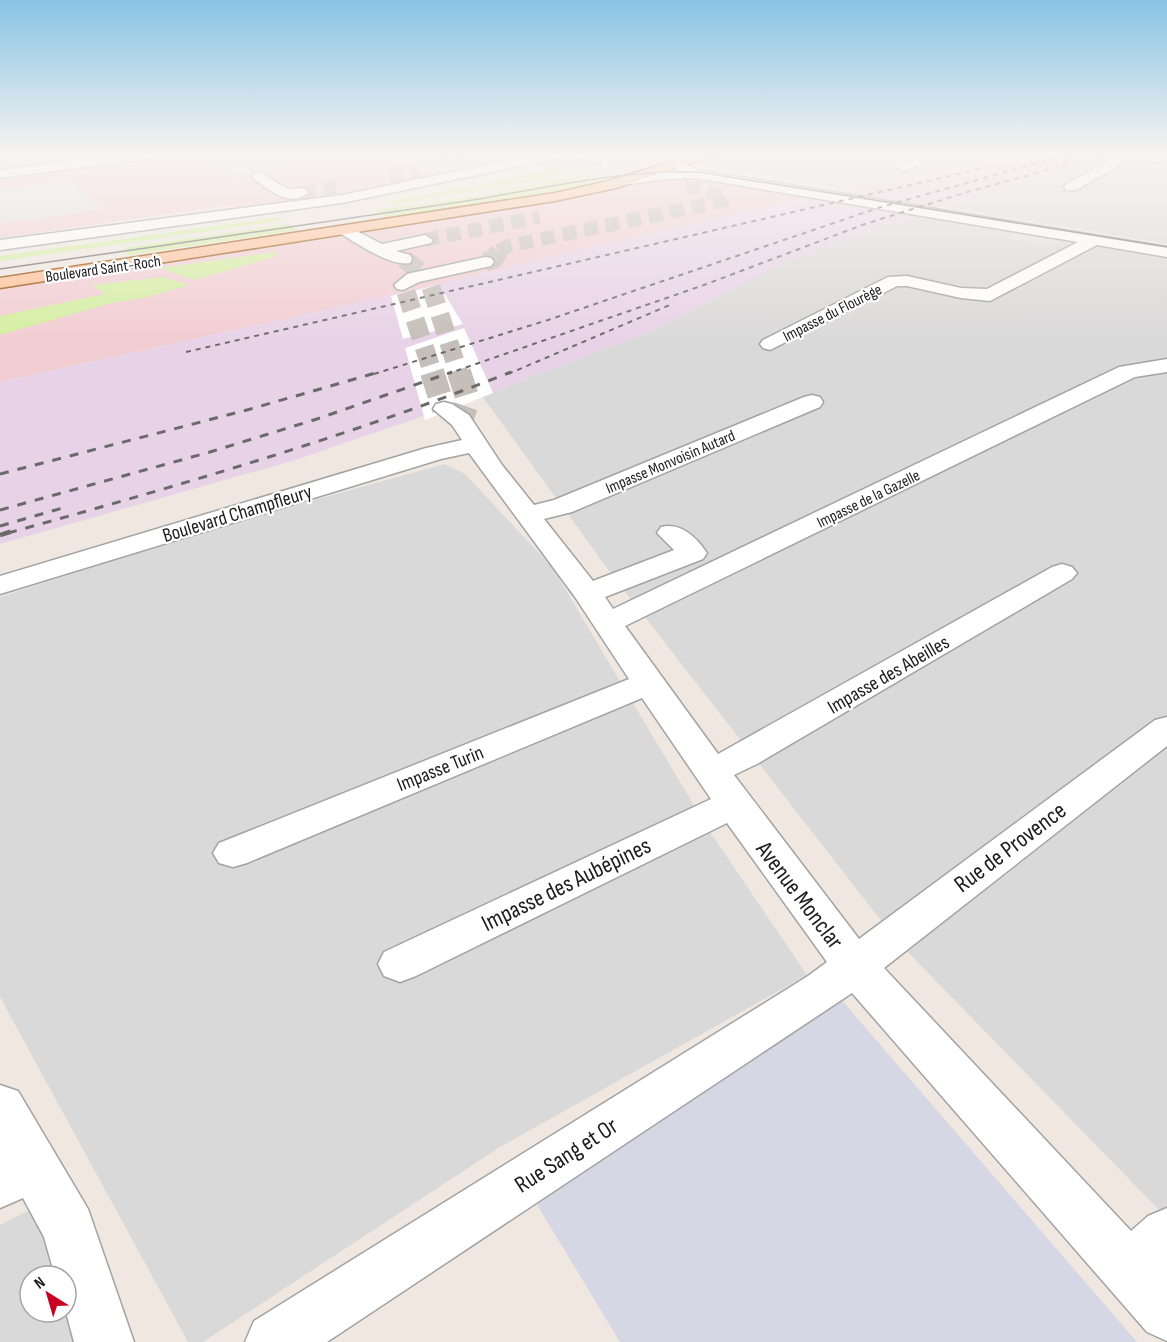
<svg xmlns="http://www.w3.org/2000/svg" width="1167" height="1342" viewBox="0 0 1167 1342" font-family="'Sofia Sans Condensed',sans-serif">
<rect width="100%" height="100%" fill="#efe7e0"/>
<!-- residential -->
<g fill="#dad9d9">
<path d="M0 154H131L0 171Z"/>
<path d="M743 154H1011L840 191 837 190 838 188 730 170 726 167Z"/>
<path d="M1110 157 1167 161V244L942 206Z"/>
<path d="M919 214 1167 257V1218L897 941 613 576 482 396 650 332 772 268 864 232Z"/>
<path d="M445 464 465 474 552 567 708 829 807 975 500 1147 203 1342H188L0 997V597L220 526Z"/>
<path d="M39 1205 61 1276H30V1312H66L82 1342H0V1225Z"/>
</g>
<!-- commercial -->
<g fill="#f2cdd2">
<path d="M164 154H500L518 158 403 183 350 191 238 208 229 205 0 238V179L154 159 152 156Z"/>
<path d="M689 176 814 196 334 308 0 382V289L412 225Z"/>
</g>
<!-- industrial -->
<path fill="#e8d2e8" d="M1011 154H1123L944 205 864 232 772 268 650 332 482 396 295 460 0 544V382L334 308 677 227Z"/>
<!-- grass -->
<g fill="#d4eea1">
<path d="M558 167 574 172 497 188 394 204 388 202 486 184Z"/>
<path d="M584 174 608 180 519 200 390 220 375 211 489 194Z"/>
<path d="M281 217 285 220 0 261V256Z"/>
<path d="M288 224 298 230 129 255 123 248Z"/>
<path d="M275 252 278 256 194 280 160 268Z"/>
<path d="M163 277 190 285 143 298 111 303 0 335V316L105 294 92 285Z"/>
</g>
<!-- parking -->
<g fill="#e0e0e0">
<path d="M200 154H272L299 167 235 178Z"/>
<path d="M902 154H979L985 156 925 168 884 162Z"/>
<path d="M451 157 488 165 435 175 406 166Z"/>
<path d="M70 181 104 209 0 224V190Z"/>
<path d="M1020 230 1066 240 1050 247 1006 238Z"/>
</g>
<!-- plaza -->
<path fill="#d5d7e4" d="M839 997 1137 1342H620L530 1193Z"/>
<!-- pier -->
<g fill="#fff">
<path d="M439 285 463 324 403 339 391 296Z"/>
<path d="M464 328 493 393 425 420 405 348Z"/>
</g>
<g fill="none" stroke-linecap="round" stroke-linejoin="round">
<!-- minor-tunnel-far2 -->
<g stroke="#c5beb9" stroke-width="14" stroke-dasharray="14 8" stroke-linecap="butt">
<path d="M588 157 609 160"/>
<path d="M389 176 420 171"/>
<path d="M302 192 336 187"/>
<path d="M425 240 539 217"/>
<path d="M499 251 508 246 723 201 727 197 699 188H686"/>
</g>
<!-- minor-tunnel-far1 -->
<g stroke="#c5beb9" stroke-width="19" stroke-dasharray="19 10" stroke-linecap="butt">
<path d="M404 259 421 272"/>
<path d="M485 262 494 259 500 249"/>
<path d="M431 287 459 374"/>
<path d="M406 292 433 374"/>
</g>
<!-- minor-tunnel -->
<g stroke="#c5beb9" stroke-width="24" stroke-dasharray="24 12" stroke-linecap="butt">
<path d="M432 372 444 409"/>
<path d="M459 372 468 400 461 420"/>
</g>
<defs>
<g id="minor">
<path d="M120 154H158L152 158 0 178V170Z"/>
<path d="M539 154H565L559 158 342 203 0 250V240L342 195Z"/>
<path d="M568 154H593L594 157 588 161Z"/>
<path d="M923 154H941L908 170 903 171 896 167Z"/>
<path d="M1107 154 1167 155V163L1130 159 1076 190H1066L1064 187 1066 184 1114 158Z"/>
<path d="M679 157 684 158 688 166 698 170 1167 247V257L1097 245 990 301 961 298 907 286H897L770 350 763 348 760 344 763 340 888 277 907 276 961 288 987 289 1078 242 695 178 665 179 624 185 617 181 624 177 677 170 672 161Z"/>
<path d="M259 172 288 189 302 188 309 192C291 209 269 190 254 179L252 176 254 173Z"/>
<path d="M347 226 382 244 425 235 433 240 431 243 396 251 410 255 412 259 410 263C391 267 358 244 341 234L339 231 341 228Z"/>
<path d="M485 257 491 258 494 262 491 266 419 282 403 290 397 289 394 285 407 274Z"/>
<path d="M1167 359V372L1135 377 625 626 718 754 1052 567 1062 564 1072 567 1077 573 1072 579 757 764 734 775 859 939 1155 720 1167 717V746L884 968 1131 1231 1148 1216 1167 1208V1341L1147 1332 852 993 327 1342H245L254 1321 808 976 827 962 727 823 416 976 400 982 384 976 378 964 384 952 711 799 642 698 247 863 233 867 219 863 213 853 219 843 629 679 575 597 469 453 441 459 0 594V576L426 448 462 440 452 425 433 409 436 404 444 402 452 404 469 415 502 465 534 505 554 500 804 397 812 395 820 397 823 402 820 407 572 512 544 519 593 581 674 550 657 533 661 527C681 522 696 537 707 553L703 559 605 597 613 609 1119 367Z"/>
<path d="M0 1085 18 1091 88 1209 134 1342H74L66 1312V1276H55L44 1237 23 1198 0 1208Z"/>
</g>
<path id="major" d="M696 154H717L616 188 555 201 0 288V278L555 193 608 181Z"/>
</defs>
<!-- minor casing -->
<use href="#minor" stroke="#a3a3a3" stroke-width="3"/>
<!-- major casing -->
<use href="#major" stroke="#944a00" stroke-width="3"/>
<!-- minor -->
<use href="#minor" fill="#fff" fill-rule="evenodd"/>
<!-- major -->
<use href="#major" fill="#ffbf95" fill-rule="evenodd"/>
<!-- tram -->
<path stroke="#6a6a6a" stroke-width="1.5" d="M0 269C151 247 302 226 453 203 536 191 614 169 699 172L1167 247"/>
<!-- rail-far2 -->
<g stroke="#6a6a6a" stroke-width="2" stroke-dasharray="5 5" stroke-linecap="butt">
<path d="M186 352 984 168"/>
<path d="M374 374 548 320 881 207 1070 154"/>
<path d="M447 374 704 285 865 224 964 193 1106 154"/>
<path d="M508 374 672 304"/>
</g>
<!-- rail-far1 -->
<g stroke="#6a6a6a" stroke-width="3" stroke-dasharray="9 9" stroke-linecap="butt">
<path d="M0 474 247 410 379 372"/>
<path d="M0 510 210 452 317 419 452 372"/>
<path d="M0 526 66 507"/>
<path d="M8 533C178 486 347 437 511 372"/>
</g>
<!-- rail -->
<path stroke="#6a6a6a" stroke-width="4.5" stroke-dasharray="11 11" stroke-linecap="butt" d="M0 535 13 531"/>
</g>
<!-- sky -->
<linearGradient id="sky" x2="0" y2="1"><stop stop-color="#89c4e5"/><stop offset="0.45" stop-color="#f8f4f1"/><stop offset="1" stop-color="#f8f4f1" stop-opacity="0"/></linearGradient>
<rect width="1167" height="342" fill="url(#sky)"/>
<g text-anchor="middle" stroke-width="4.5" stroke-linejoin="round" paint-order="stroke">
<!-- far-street labels -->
<g font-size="16" fill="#1c1c1c" stroke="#fff">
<text transform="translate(103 268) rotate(-8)" y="6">Boulevard Saint-Roch</text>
<text transform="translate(832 312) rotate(-27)" y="6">Impasse du Flourège</text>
<text transform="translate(670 461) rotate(-23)" y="6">Impasse Monvoisin Autard</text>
<text transform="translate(868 498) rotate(-26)" y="6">Impasse de la Gazelle</text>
</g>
<!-- street labels -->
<g font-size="20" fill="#1c1c1c" stroke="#fff">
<text transform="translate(237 513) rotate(-17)" y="7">Boulevard Champfleury</text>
<text transform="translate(888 674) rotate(-30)" y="7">Impasse des Abeilles</text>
<text transform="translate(440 768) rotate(-22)" y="7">Impasse Turin</text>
</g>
<!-- near-street labels -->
<g font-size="24" fill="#1c1c1c" stroke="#fff">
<text transform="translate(1010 847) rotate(-37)" y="8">Rue de Provence</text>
<text transform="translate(566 884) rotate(-26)" y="8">Impasse des Aubépines</text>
<text transform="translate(800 895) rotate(53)" y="8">Avenue Monclar</text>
<text transform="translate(566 1155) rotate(-33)" y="8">Rue Sang et Or</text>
</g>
</g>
<!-- north arrow -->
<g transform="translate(48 1294) rotate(323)"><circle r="28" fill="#ffffff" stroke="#a4a4a4" stroke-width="1.5"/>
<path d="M0-4.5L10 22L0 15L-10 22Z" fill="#c80022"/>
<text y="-9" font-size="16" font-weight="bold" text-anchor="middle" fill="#1c1c1c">N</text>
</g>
</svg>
